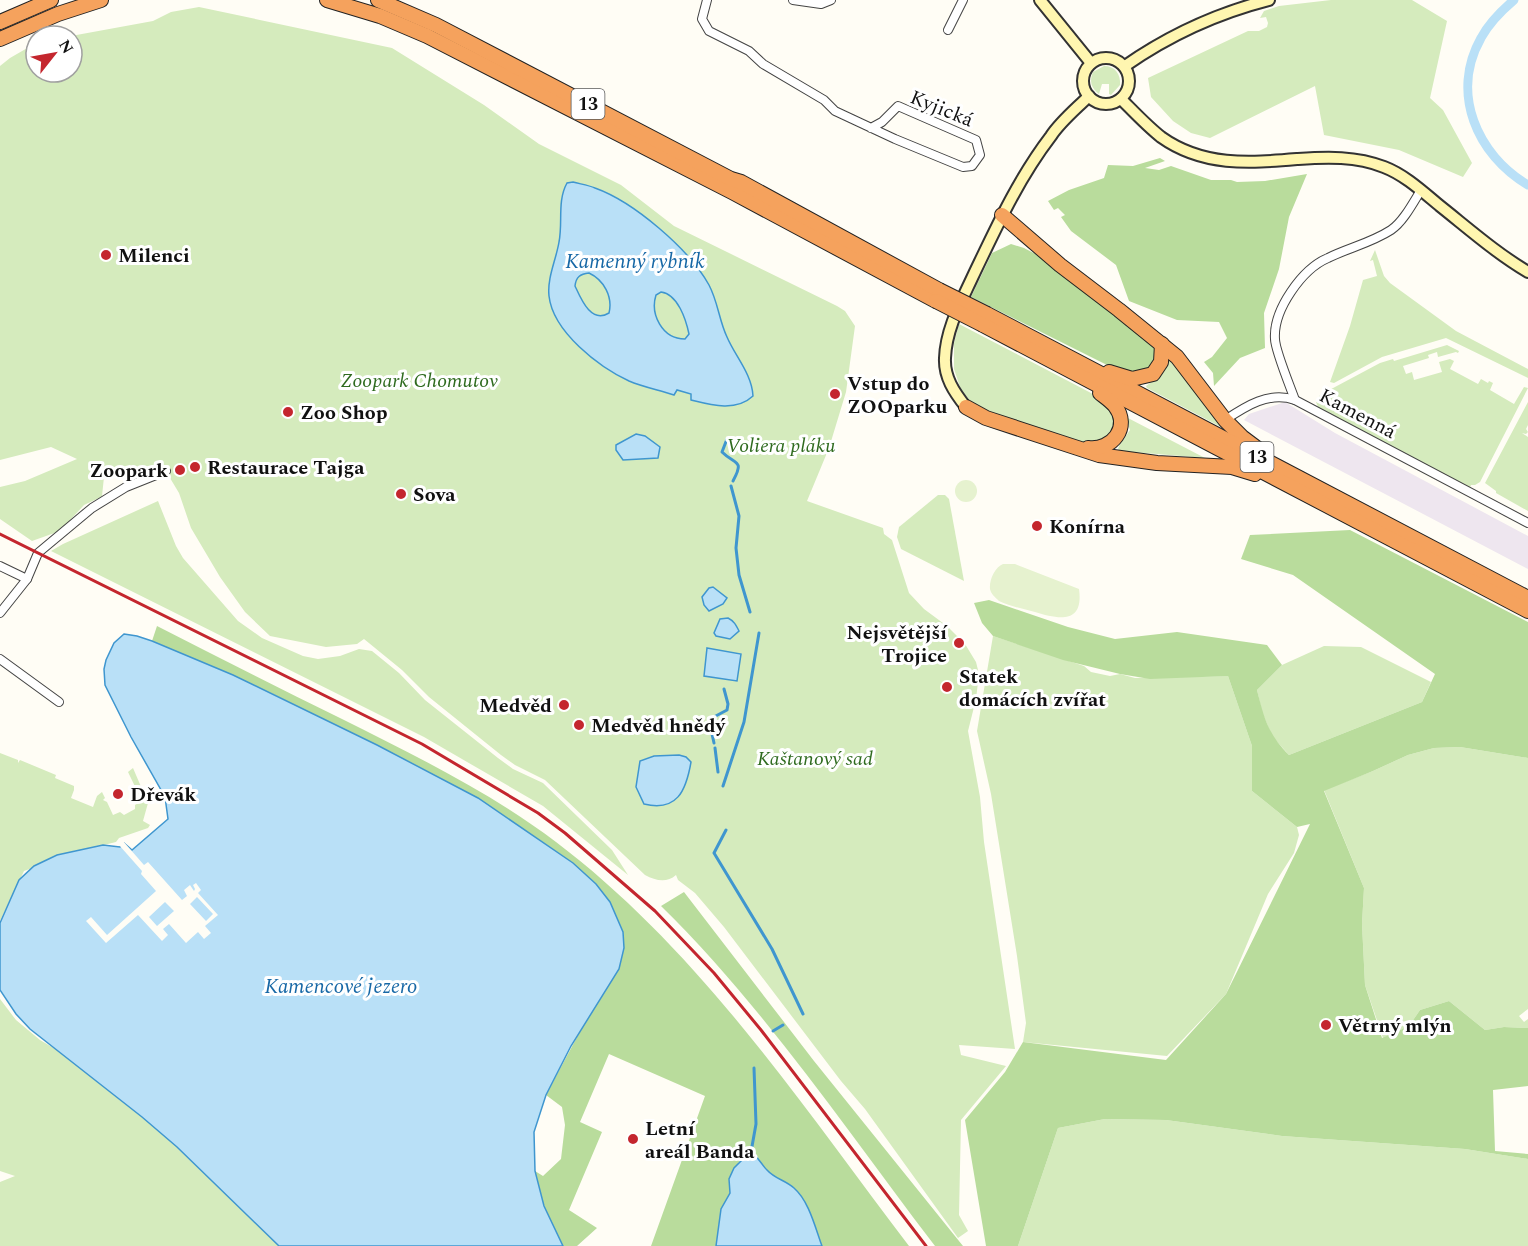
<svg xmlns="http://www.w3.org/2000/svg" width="1528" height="1246" viewBox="0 0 1528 1246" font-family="Spectral,serif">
<rect width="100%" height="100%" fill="#fffdf5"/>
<!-- industrial -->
<path fill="#eee6ef" d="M1285 402 1335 433 1528 536V569L1244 420 1249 414Z"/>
<!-- green -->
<g fill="#d5ebbd">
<path d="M1331 0H1412L1447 21 1430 98 1443 110 1472 163 1463 177 1399 150 1324 135 1315 86 1210 138 1191 133 1173 121 1151 97 1148 78 1248 31H1259L1267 27 1268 23 1266 17 1260 18 1264 11 1279 6Z"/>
<path d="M199 7 392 48 484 105 539 144 621 185 674 226 837 306 845 311 855 326 846 392 829 448 807 501 883 528 884 534 892 540 909 593 924 609 947 626 965 644 976 662 979 674 976 699 968 731 980 797 984 842 1015 1049 959 1045 961 1055 1006 1066 961 1120 959 1215 968 1231 958 1238 865 1109 841 1081 724 927 695 893 678 880 676 875C667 883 656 881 645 875L545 780 515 765 501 755 429 697 402 670 364 639 357 644 326 647 270 636 245 612 220 577 191 528 179 493 161 463 124 477 114 473 104 477 102 496 99 498 84 505 60 531 32 541 0 519V487L25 481 77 459 51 447 0 460V66L10 58 36 43V72H72L71 36 153 21 171 12Z"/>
<path d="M1104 66C1115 66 1121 74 1120 85L1111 95 1109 94V84H1102L1099 94C1091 88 1089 81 1093 72Z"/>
<path d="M1375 250 1384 276 1390 283 1456 331 1528 369V378L1446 338 1382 357 1334 383 1330 382 1350 326 1363 280 1377 276 1373 260 1370 261Z"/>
<path d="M959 324 1091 393C1111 409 1116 410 1112 437L1092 445 989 413 971 402 961 390 954 369V343Z"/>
<path d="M1447 345 1459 351 1458 353 1456 352 1438 357 1437 352 1428 355 1429 358 1403 366 1406 374 1412 372 1414 380 1442 372 1439 362 1450 359 1454 361 1450 369 1478 384 1481 379 1488 383 1489 381 1493 383 1490 390 1514 404 1524 387 1528 388 1480 482 1475 485H1471L1470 488 1318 407 1316 402 1320 395 1380 363 1393 359 1394 361Z"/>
<path d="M1170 359 1221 424 1219 426 1147 388 1146 386 1157 378 1167 360Z"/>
<path d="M1528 402V425L1526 429 1528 432 1526 434 1522 433 1528 437V511L1496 493V491L1485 483Z"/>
<path d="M1126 417 1205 458 1121 451 1118 449 1119 446 1130 430Z"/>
<path d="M938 495H945L949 499 964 581 901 549 897 537 899 527Z"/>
<path d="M158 501 176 546 183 558 238 621 262 638 303 656 318 659 340 656 359 649 372 651 399 673 425 700 498 758 513 769 543 783 612 850 628 875 543 806 424 737 51 551 63 544Z"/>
<path d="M993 636 1084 666 1091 672 1110 676 1120 674 1135 678 1228 676 1252 746V791L1297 827 1299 835 1294 853 1268 894 1226 994 1167 1056 1023 1042 1026 1023 1017 956 991 794 977 731Z"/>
<path d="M1324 646 1361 647 1431 682 1422 702 1289 755 1272 736 1262 712 1257 690 1282 665Z"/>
<path d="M1460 747 1528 758V1009L1519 1016 1524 1022 1528 1019V1028L1504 1027 1485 1030 1449 1001 1420 1010 1409 1026 1383 1038 1365 985 1362 924 1364 888 1324 790 1373 771 1408 755 1434 748Z"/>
<path d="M0 753 18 760V763L20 760 56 775 55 778 74 786V790L71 798 93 807 97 796 102 792 105 798 103 800 107 802 113 815 120 812 124 815 135 809V805L142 801 128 772 133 768 148 803 143 821 150 825 148 828 119 838 116 842 55 857V860L24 871 0 921Z"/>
<path d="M0 999 16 1020 40 1040 79 1063 168 1139 190 1154 196 1165 264 1230 288 1246H0V1182L15 1176 0 1171Z"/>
<path d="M1105 1119 1166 1120 1282 1136 1465 1149 1528 1159V1246H1018L1058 1128Z"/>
</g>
<!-- forest -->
<g fill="#b9dc9c">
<path d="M1160 158 1165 161 1145 168 1159 170 1171 166 1211 180H1231L1237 182 1265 181 1307 174 1289 217 1279 269 1264 313 1265 348 1240 358 1214 386 1213 373 1204 362 1212 357 1227 338 1219 322 1177 320 1129 301 1116 265 1071 231 1061 217 1065 215 1058 208 1054 210 1048 201 1069 190 1104 178 1108 165 1133 166Z"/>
<path d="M1011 244 1024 248 1043 258 1153 344C1156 357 1154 365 1143 374L1117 370 971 297 992 253Z"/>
<path d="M1350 530 1528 622V758L1460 747 1434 748 1408 755 1373 771 1324 791 1364 888 1362 924 1365 985 1382 1038 1409 1026 1420 1010 1449 1001 1485 1030 1504 1027 1528 1028V1086L1493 1090 1495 1151 1528 1154V1159L1465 1149 1282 1136 1166 1120 1105 1119 1058 1128 1018 1246H986L965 1120 1005 1072 1023 1042 1166 1060 1226 994 1310 824 1297 827 1252 791V746L1228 676 1150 679 1120 674 1063 660 993 636 982 623 974 603 989 600 1068 627 1115 639 1177 632 1267 645 1282 665 1257 690C1264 718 1268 734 1289 755L1422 702 1435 674 1293 575 1241 559 1250 535Z"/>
<path d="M157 626C218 657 278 688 340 718 414 755 490 792 556 842 700 951 801 1104 909 1246H822L809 1212 789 1184 777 1179 767 1171 753 1152 739 1162 729 1179 730 1193 721 1209 716 1246H651L705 1096 609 1054 580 1122 602 1132 569 1210 597 1228 577 1246H562L544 1206 535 1171 543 1176 561 1159 565 1125 562 1107 546 1095 590 1013 573 863 478 798 273 694 152 641Z"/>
<path d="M684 892 814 1061 963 1246H935C847 1131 765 1008 661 906Z"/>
</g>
<!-- pitch -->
<g fill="#e6f2cf">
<circle cx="966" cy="491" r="11"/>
<path d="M1003 564H1015L1079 589C1084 625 1058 619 1035 612 1023 609 1010 606 999 601 995 597 991 594 990 589 989 580 995 567 1003 564Z"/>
</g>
<!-- water -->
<g fill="#b9e0f7" stroke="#3f96cf" stroke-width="1.5" fill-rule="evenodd">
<path d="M573 182C580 184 588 185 595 188 634 202 689 249 709 285 718 302 719 320 727 337 735 356 752 374 753 396 736 412 711 405 691 400V394L677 390 674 395C659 390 643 387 629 381 599 367 553 332 549 296 547 278 556 260 559 242 563 222 557 201 567 183ZM589 273C604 280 613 297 609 313 591 324 581 299 575 286 576 277 580 274 589 273ZM661 292C678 294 686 320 689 334L685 339C662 339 650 314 656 295Z"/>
<path d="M636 434 645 436 660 447 658 458 623 460 616 450V445Z"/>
<path d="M713 587 727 598 723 604 709 611 704 605 702 597 709 588Z"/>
<path d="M728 618C734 621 736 625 739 631L730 639 716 636 714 633 720 619Z"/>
<path d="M124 634 137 636 152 641 233 675 377 745 478 798 573 863 596 884 610 902 623 932 624 948 619 969 571 1046 546 1095 534 1132 535 1171 544 1206 563 1246H279L177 1147 142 1117 30 1029 16 1014 0 990V923L19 880 34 866 57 855 103 845 120 847 124 843 132 850 168 819 165 797 131 737 105 685 104 669 106 660 114 643Z"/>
<path d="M707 648 741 654 737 681 704 676Z"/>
<path d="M679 755 686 757 691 762C686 791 677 812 644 804L636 787 640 761 654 756Z"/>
<path d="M748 1151C756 1153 761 1164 767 1170 775 1179 785 1180 794 1188 809 1201 815 1227 822 1246H716L721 1209 730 1193 729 1179 734 1168 745 1157Z"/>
</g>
<!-- pier -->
<path fill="#fffdf5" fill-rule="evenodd" d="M123 841 144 865 148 862 182 900 187 896 184 890 190 885 194 891 195 889 193 885 196 883 201 890 198 893 218 915 205 926 211 933 204 939 198 932 186 943 169 924 163 929 168 935 162 941 138 915 106 943 86 921 91 917 107 935 156 891 141 874 142 871 119 845ZM197 897 213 914 206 921 190 904ZM165 902 174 911 157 926 149 917Z"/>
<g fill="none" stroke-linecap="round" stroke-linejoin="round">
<!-- stream -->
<g stroke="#3f96cf" stroke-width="3">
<path d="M727 439 722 452C735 465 745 459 733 481"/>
<path d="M731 486 739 516 736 548 739 575 750 612"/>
<path d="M714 743 710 725 712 718 727 710 728 704 724 689"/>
<path d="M715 748 718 772"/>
<path d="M723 786 744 722 759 633"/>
<path d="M726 830 714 853 772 949 803 1014"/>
<path d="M773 1031 783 1025"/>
<path d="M751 1152 756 1124 754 1068"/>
</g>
<!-- canal -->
<path stroke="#b9e0f7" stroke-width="9" d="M1514 0C1501 11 1489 23 1481 38 1450 93 1477 155 1528 185"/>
<defs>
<g id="street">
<path d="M707 0 702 19 709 31 749 51 763 64 824 100 835 111 895 139 963 167 972 166 980 155 976 140 898 106 882 122 871 128"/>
<path d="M793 0 821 4 831 0"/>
<path d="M948 30 963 0"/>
<path d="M1421 190C1413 203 1403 222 1391 230 1371 243 1348 248 1328 258 1302 269 1273 310 1275 339 1275 350 1290 386 1295 400L1528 523"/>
<path d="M1225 420C1246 406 1269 391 1295 400"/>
<path d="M0 566 27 579"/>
<path d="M0 613 27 579 38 553 92 508 126 487 166 471"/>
<path d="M0 659 59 702"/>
</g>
<g id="secondary">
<path d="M1040 0 1091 63"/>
<circle cx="1106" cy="81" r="23"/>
<path d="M1125 66C1168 36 1218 13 1269 0"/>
<path d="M1121 99C1134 112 1147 126 1161 137 1203 167 1249 163 1298 159 1327 157 1356 156 1384 167 1405 175 1423 192 1440 206 1469 229 1496 253 1528 272"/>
<path d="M966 407C954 392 944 377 945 358 946 329 961 302 973 276 996 228 1018 179 1051 136 1061 121 1076 109 1089 96"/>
</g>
<g id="highway">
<path d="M327 0 380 16 427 36 732 192 936 301"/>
<path d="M378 0 436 25 731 179 741 182 939 290"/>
<path d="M0 22 51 0"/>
<path d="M0 39 58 14 101 0"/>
<path d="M1002 215 1060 265 1119 310 1177 357 1225 420 1242 437 1258 449"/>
<path d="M987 314 1528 598"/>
<path d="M983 325 1528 611"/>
<path d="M1109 372 1132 379 1153 374 1161 362 1162 344"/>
<path d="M966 407 986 418 1099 455 1157 463 1232 467 1255 474"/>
<path d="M1088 448C1112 451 1131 427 1115 406 1111 401 1105 397 1100 393"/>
</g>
</defs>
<!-- street casing -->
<use href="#street" stroke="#444" stroke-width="10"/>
<!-- secondary casing -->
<use href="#secondary" stroke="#333" stroke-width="14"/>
<!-- highway casing -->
<use href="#highway" stroke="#222" stroke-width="16"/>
<!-- street -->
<use href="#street" stroke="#fff" stroke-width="8"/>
<!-- secondary -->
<use href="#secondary" stroke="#fff6b0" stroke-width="10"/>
<!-- highway -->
<use href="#highway" stroke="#f5a25d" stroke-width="14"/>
<!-- rail -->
<path stroke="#c4262e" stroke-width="3" d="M0 534 422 744 538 813 565 833 655 911 714 973 761 1030 926 1246"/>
<defs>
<g id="highway-bridge">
<path d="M939 290 987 314"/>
<path d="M936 301 983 325"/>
</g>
</defs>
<!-- highway-bridge casing -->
<use href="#highway-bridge" stroke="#222" stroke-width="16" stroke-linecap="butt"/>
<!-- highway-bridge -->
<use href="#highway-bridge" stroke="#f5a25d" stroke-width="14"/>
</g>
<!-- markers -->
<g fill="#c4262e" stroke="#fff" stroke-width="2">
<circle cx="106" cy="255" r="6"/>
<circle cx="835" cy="394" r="6"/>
<circle cx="288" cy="412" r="6"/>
<circle cx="195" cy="467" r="6"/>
<circle cx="180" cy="470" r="6"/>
<circle cx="401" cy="494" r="6"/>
<circle cx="1037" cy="526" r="6"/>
<circle cx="959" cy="643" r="6"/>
<circle cx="947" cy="687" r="6"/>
<circle cx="564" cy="705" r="6"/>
<circle cx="579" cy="725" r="6"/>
<circle cx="118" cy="794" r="6"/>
<circle cx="1326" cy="1025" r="6"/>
<circle cx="633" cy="1139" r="6"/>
</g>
<g text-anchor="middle" stroke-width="6" stroke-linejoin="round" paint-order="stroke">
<!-- shield labels -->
<g fill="#fff" stroke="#585858" stroke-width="1.5">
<rect x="571.5" y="89" width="33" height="30" rx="4.5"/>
<rect x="1240.5" y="442" width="33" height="30" rx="4.5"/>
</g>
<g font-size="18" font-weight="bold" fill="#111">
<text x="588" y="110">13</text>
<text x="1257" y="463">13</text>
</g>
<!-- street labels -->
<g font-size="20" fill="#111" stroke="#fff">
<text transform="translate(942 108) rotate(22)" y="7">Kyjická</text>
<text transform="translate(1358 413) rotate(28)" y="7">Kamenná</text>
</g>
<!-- poi labels -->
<g font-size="20" font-weight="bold" fill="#111" stroke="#fff" text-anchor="start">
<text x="118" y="262">Milenci</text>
<text x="847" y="390">Vstup do<tspan x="847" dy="23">ZOOparku</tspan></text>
<text x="300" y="419">Zoo Shop</text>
<text x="207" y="474">Restaurace Tajga</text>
<text x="168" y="477" text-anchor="end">Zoopark</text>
<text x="413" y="501">Sova</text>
<text x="1049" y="533">Konírna</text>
<text x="947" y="639" text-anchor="end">Nejsvětější<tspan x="947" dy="23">Trojice</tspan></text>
<text x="959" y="683">Statek<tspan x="959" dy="23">domácích zvířat</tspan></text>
<text x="552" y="712" text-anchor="end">Medvěd</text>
<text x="591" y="732">Medvěd hnědý</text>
<text x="130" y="801">Dřevák</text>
<text x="1338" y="1032">Větrný mlýn</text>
<text x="645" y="1135">Letní<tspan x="645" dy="23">areál Banda</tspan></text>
</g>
<!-- park labels -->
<g font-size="20" font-style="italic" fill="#2f6b1f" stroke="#fff">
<text x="419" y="387">Zoopark Chomutov</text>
<text x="781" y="452">Voliera pláku</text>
<text x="815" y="765">Kaštanový sad</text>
</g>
<!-- water labels -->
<g font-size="21" font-style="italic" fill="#1768a6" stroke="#fff">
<text x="635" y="268">Kamenný rybník</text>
<text x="341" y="993">Kamencové jezero</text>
</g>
</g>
<!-- north arrow -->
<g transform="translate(54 54) rotate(59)"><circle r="28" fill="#ffffff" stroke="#a0a0a0" stroke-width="1.5"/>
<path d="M0-4.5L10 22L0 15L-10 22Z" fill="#c4262e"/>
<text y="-9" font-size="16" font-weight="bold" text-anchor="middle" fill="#111111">N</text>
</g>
</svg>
